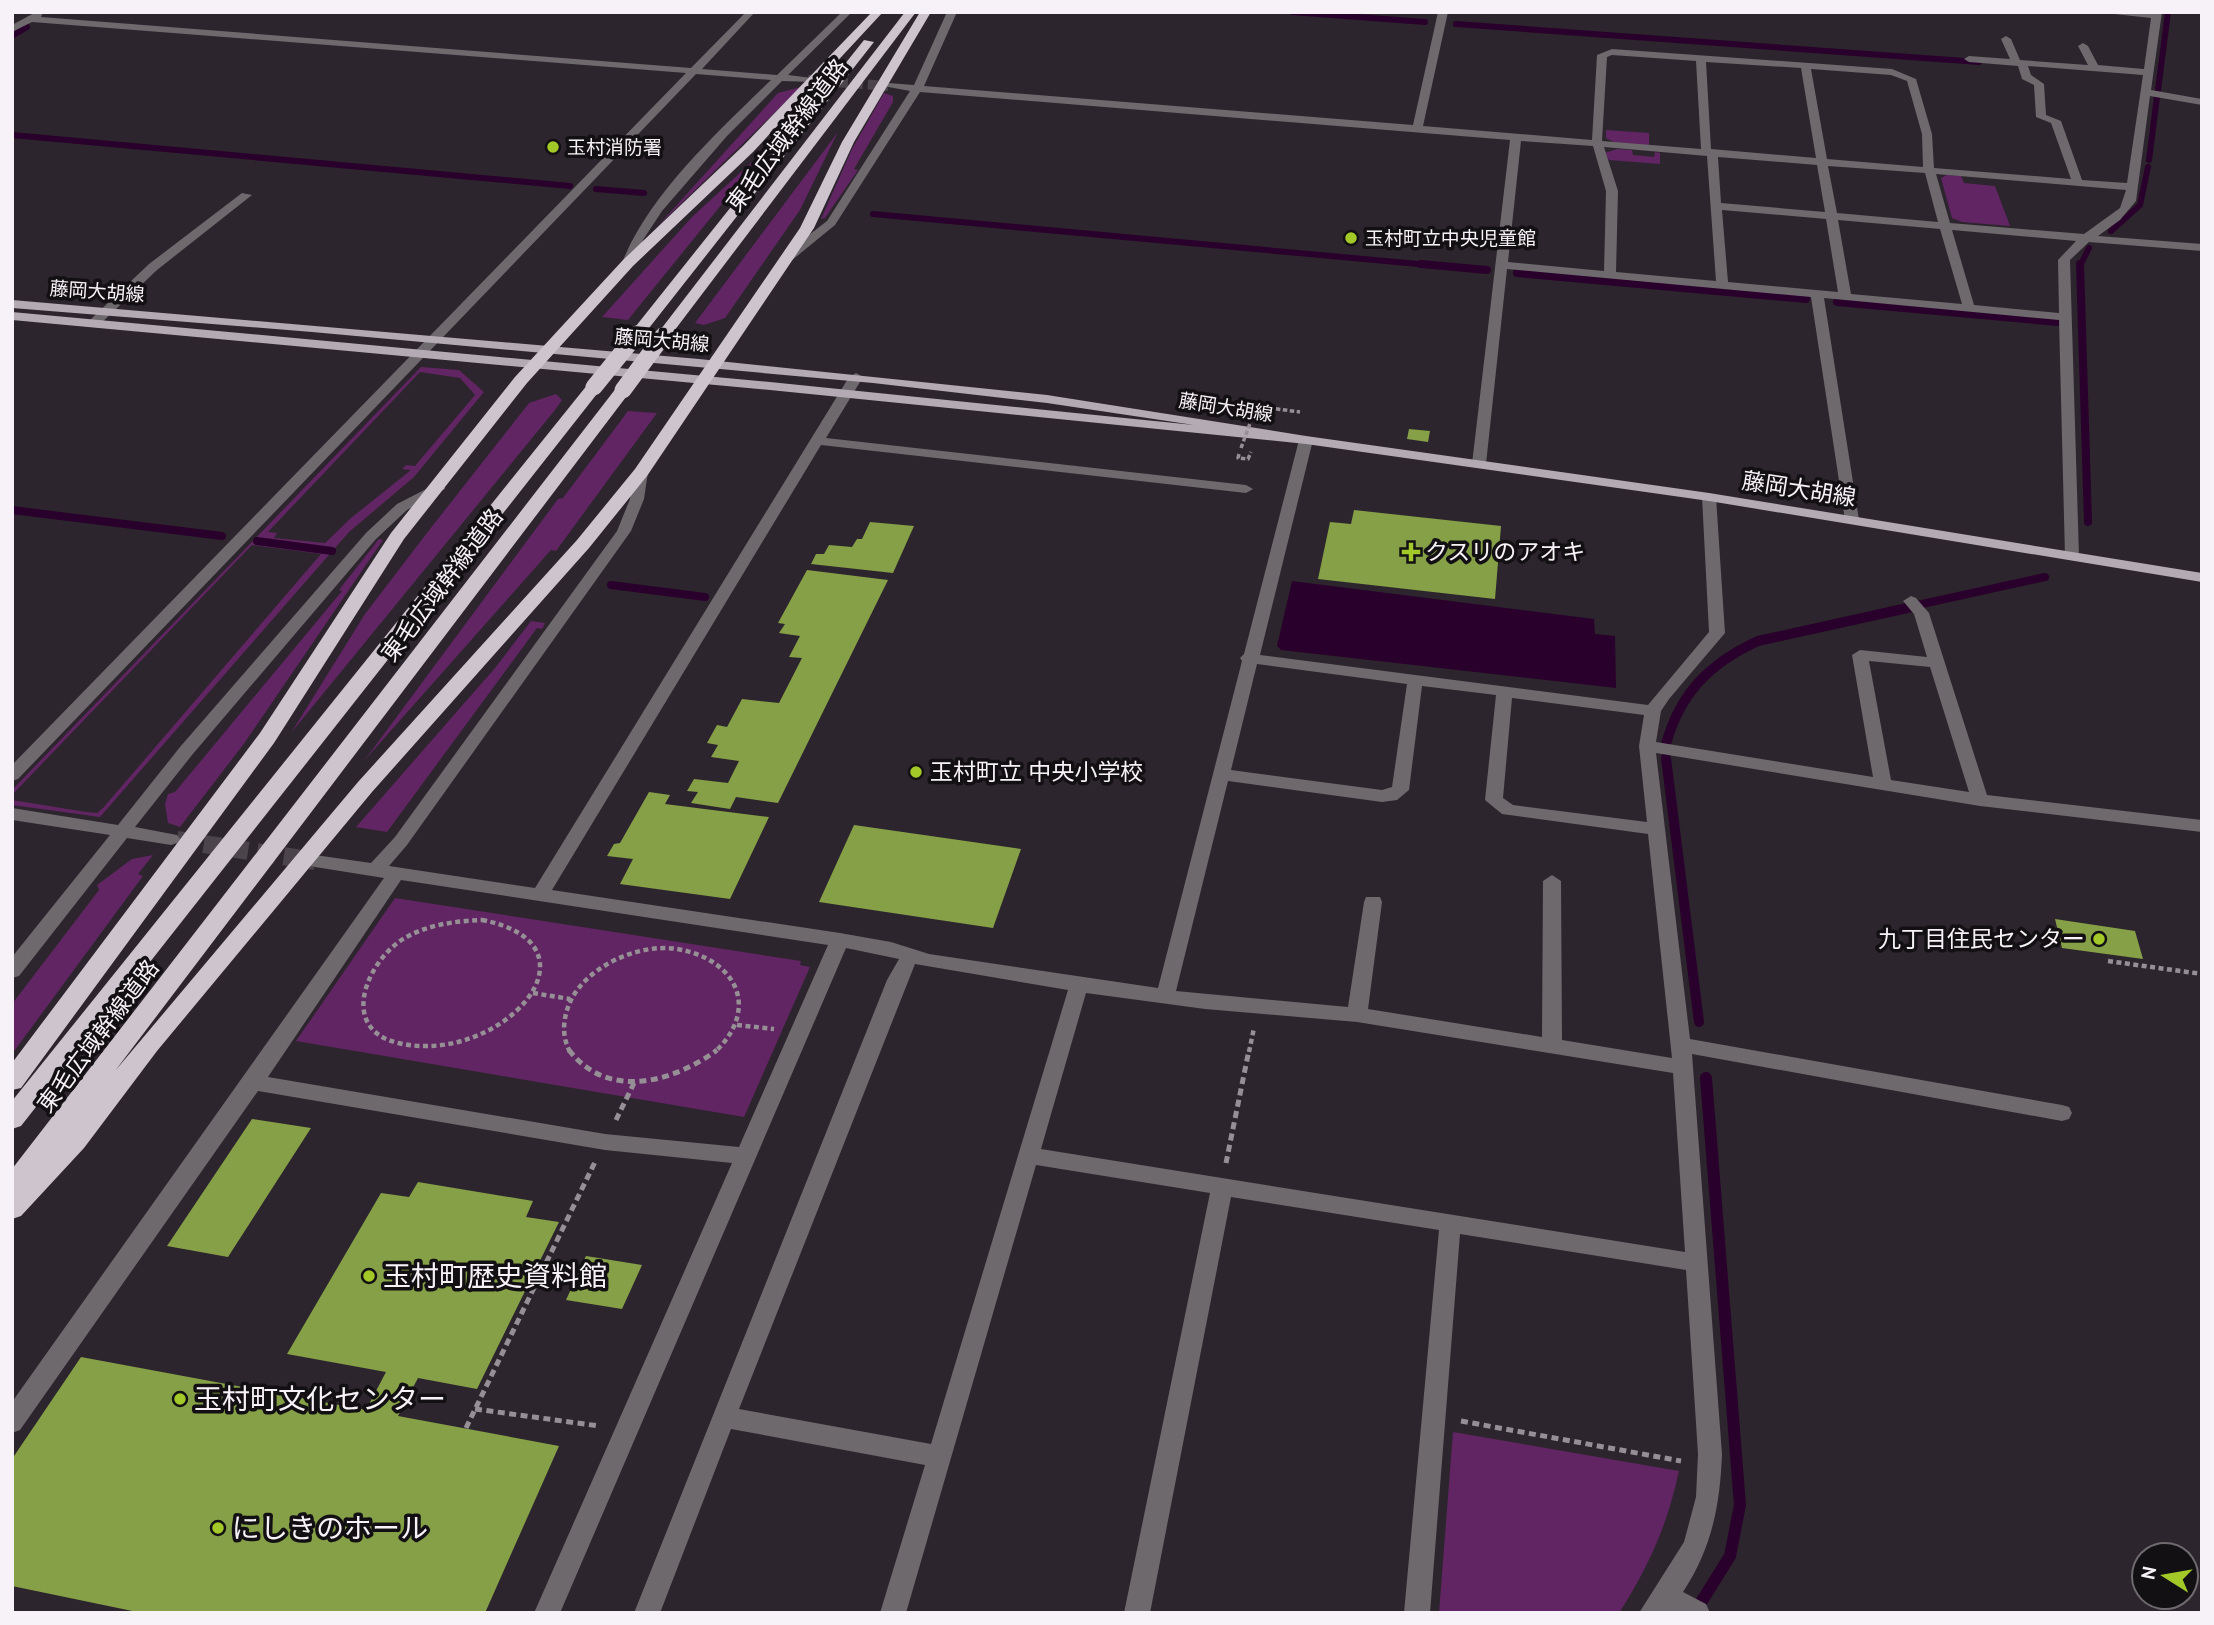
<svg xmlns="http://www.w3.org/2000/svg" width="2214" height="1625" viewBox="0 0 2214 1625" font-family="'PT Sans','Noto Sans JP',sans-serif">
<rect width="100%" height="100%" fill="#2d252d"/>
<!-- green -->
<g fill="#602562" fill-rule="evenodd">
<path d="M801 87 657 227 778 93Z"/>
<path d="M884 93 893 96V102L854 169 858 170 825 218 821 219 852 149Z"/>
<path d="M1606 130 1649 133V146L1616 143 1606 138Z"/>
<path d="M838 132 800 210 725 318 704 325 695 323Z"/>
<path d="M768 147 628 320 602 317 692 217Z"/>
<path d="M1617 149 1632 150 1633 155 1654 157 1655 152 1660 153V164L1609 160 1605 153Z"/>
<path d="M1947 175 1961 176 1964 183 1995 186 2010 226 1962 222 1952 218 1941 178Z"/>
<path d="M421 367 459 370 484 392 414 477 349 532 100 817 12 805V800L86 812 97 813 103 808 321 554 252 545 12 795V790ZM420 372 460 378 475 395 415 466 406 465 402 469 411 470 351 518 325 543 274 538 277 533 268 532Z"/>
<path d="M556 394 562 400 555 410 291 733 365 614 430 529 529 403Z"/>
<path d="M628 411 657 413 556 551 551 550 364 761 558 499 563 498Z"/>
<path d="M379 539 383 540 243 745 180 827 168 823 165 804 168 794 175 792 342 591 339 590Z"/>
<path d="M531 621 545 623 542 629 537 628 387 832 356 827 495 668Z"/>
<path d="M153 855 138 874 143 876 12 1054V1004L99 890 97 885 132 859Z"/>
<path d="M395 898 801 961 800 965 810 967 744 1117 296 1041Z"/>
<path d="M1453 1432 1679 1471C1667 1526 1649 1566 1619 1613H1439Z"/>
</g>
<!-- water -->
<path fill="#29002b" d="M1292 581 1594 619 1595 634 1615 636 1616 688 1281 650 1277 646Z"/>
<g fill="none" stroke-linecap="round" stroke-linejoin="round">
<!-- stream-far3 -->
<g stroke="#29002b" stroke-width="6">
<path d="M1292 12 1425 22"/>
<path d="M1456 24 1979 62"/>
<path d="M12 36 27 27"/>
<path d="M2158 90 2168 12"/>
<path d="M12 135 570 186"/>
<path d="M2149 160 2157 97"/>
<path d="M596 189 644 193"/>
<path d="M873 214 1440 266"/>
<path d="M2111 231 2140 205 2148 167"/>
<path d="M2080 266 2089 248"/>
</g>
<!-- stream-far2 -->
<g stroke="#29002b" stroke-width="8">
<path d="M1421 264 1487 270"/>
<path d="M2080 264 2088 522"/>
<path d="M1517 273 1806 299"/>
<path d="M1837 302 2058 322"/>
<path d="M12 510 222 536"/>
<path d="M257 541 332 551"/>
<path d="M611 585 705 597"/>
<path d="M1904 608 2045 577"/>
</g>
<!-- stream-far1 -->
<g stroke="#29002b" stroke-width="10">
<path d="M1666 744C1680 693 1710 663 1758 641L1912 607"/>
<path d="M1666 758 1699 1022"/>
</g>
<!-- stream -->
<path stroke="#29002b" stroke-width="12" d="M1695 1612 1730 1556 1740 1505 1706 1078"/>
</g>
<!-- building -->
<g fill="#86a047">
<path d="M1409 429 1430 431 1428 442 1407 439Z"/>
<path d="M1354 510 1501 526 1495 599 1318 579 1330 522 1351 524Z"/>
<path d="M870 522 914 526 893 573 811 564 816 554H824L829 545 852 547 857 539H862Z"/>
<path d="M807 570 888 580 778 803 736 797 730 809 691 803 698 792 687 791 694 779 728 783 739 761 711 757 718 745 707 743 717 725 727 727 742 699 779 703 802 658 789 657 800 636 779 633 785 624 778 623Z"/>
<path d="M649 792 670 795 665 804 769 817 730 899 620 884 633 859 607 856 614 844 620 843Z"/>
<path d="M854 825 1021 849 993 928 819 902Z"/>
<path d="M2055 919 2135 931 2143 959 2062 948Z"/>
<path d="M252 1119 311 1128 228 1257 167 1246Z"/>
<path d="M418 1182 533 1201 526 1217 559 1222 477 1389 418 1378 398 1416 559 1446 485 1613H142L12 1586V1459L81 1357 366 1410 386 1372 287 1354 381 1193 409 1197Z"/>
<path d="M586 1256 642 1265 622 1309 566 1300Z"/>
</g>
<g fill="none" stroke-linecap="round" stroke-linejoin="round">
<!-- minor-tunnel-far1 -->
<path stroke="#4b444b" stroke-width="10" stroke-dasharray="10 5" stroke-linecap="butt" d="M808 80 888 86"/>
<!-- minor-tunnel -->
<path stroke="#4b444b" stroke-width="18" stroke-dasharray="18 9" stroke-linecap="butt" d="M177 840 315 861"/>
<!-- path-far2 -->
<g stroke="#968f96" stroke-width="3.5" stroke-dasharray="4.5 2.5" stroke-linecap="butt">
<path d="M1262 407 1300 412"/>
<path d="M1239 454 1238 458 1248 459 1251 452"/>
</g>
<!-- path-far1 -->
<g stroke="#968f96" stroke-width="4.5" stroke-dasharray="5 3.5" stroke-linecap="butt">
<path d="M482 920C610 945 501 1067 398 1043 340 1029 365 966 400 941 424 925 454 921 482 920Z"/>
<path d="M2108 961 2202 974"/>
<path d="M533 993 570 999"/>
<path d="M737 1025 774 1029"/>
<path d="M570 1052C561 1035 563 1017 571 1000 588 966 639 943 677 949 736 959 761 1008 715 1052"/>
<path d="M1249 1052 1254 1028"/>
</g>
<!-- path -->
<g stroke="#968f96" stroke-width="5" stroke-dasharray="7 4.5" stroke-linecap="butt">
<path d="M569 1050C608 1101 674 1082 717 1050"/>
<path d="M616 1120 634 1083"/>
<path d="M1226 1163 1249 1050"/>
<path d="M475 1409 599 1426"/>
<path d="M1461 1421 1681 1461"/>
<path d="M466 1428 595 1162"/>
</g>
<!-- minor -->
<g fill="#6d696d" fill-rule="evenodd">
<path d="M36 12H43L41 17 691 68 746 12H755L702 69 777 75 842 12H852L788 75 812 78V82L782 81 727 136 662 211 643 240 632 266H624L622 263C649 194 719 131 771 80L696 74 18 779 12 781V765L686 73 32 22 12 32V25Z"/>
<path d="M947 12H957L924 86 1413 125 1438 12H1448L1423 126 1592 140 1597 55 1612 49 1892 69 1916 79 1932 134 1934 168 2071 179 2051 123 2036 117 2034 85 2022 79 2018 66 1969 62 1964 59 1969 56 2010 59 2001 39 2006 36 2011 39 2020 60 2088 65 2078 46 2083 43 2088 46 2098 65 2144 69 2151 18 2096 12H2162L2151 90 2202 99V105L2150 96 2136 201 2120 220 2098 236 2202 244V251L2089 242 2070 260 2079 556 2077 559 2072 560 2065 556 2059 320 1824 298 1859 520 1852 524 1845 520 1811 297 1507 269 1486 464 1479 468 1472 464 1510 140 920 92 835 225 791 261H783V255L827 221 910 91 883 86 888 83 914 85ZM1612 55 1696 61 1701 149 1602 141 1607 57ZM1706 62 1801 68 1816 158 1711 149ZM2028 66 2143 75 2127 183 2082 180 2061 121 2046 115 2044 84 2031 75ZM1811 69 1891 75 1907 81 1922 134 1923 167 1827 159ZM1521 141 1593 146 1606 191 1604 271 1508 262ZM1604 147 1707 156 1716 281 1616 272 1618 191ZM1718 157 1817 165 1825 212 1721 203ZM1828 166 1925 173 1938 222 1837 213ZM1936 174 2126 190 2120 208 2084 234 1950 223ZM1722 210 1826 219 1838 292 1728 282ZM1838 220 1940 229 1962 304 1851 294ZM1952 230 2076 241 2058 260 2059 313 1974 305Z"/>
<path d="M242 193 252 195 157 270 97 327H89V321L149 264Z"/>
<path d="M856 373 863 377 826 438 1246 485 1253 489 1246 493 821 445 552 890 840 933 891 942 929 954 1158 988 1242 661 1240 658 1244 654 1299 440 1306 436 1313 440 1260 655 1648 705 1709 632 1702 497 1709 493 1716 497 1725 633 1669 699 1661 711 1656 742 1873 777 1852 655 1860 650 1927 657 1914 614 1903 601 1911 596 1916 598 1929 613 1987 795 2202 820V832L1980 806 1656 753 1690 1039 2062 1105 2069 1107 2072 1113 2069 1119 2062 1121 1692 1054 1722 1454C1720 1505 1712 1548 1683 1592L1706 1604 1710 1613H1639L1684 1542 1696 1497 1698 1454 1686 1270 1460 1234 1430 1613H1404L1439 1230 1231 1197 1150 1613H1124L1210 1193 1036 1165 906 1613H880L925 1465 731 1429 660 1613H634L887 980 899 959 846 948 560 1613H534L732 1163 605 1150 258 1091 20 1430 12 1433V1402L384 878 315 867 309 865 306 861 309 857 315 855 371 863 395 837 617 531 630 499 634 472 641 468 646 469 648 472 644 499 631 531 407 845 389 866 535 888 849 377ZM1869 661 1930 667 1969 792 1891 780ZM1257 664 1407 684 1392 787 1382 790 1231 770ZM1422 686 1496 695 1485 800 1502 814 1648 834 1672 1058 1562 1040 1561 881 1552 875 1543 881 1542 1037 1368 1009 1382 902 1380 897H1366L1364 902 1348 1007 1176 991 1228 781 1382 802 1397 800 1409 790ZM1512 698 1644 715 1639 746 1647 822 1513 805 1503 798ZM401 880 828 945 739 1147 605 1134 268 1077ZM915 964 1068 990 931 1444 739 1409ZM1086 993 1205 1009 1357 1022 1673 1073 1685 1252 1041 1149Z"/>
<path d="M440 482 445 483V489L407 510 376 539 192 755 135 827 177 835 180 839 177 843 171 845 127 838 19 976 12 978V957L110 835 12 820V808L118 825 180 747 366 533 397 504Z"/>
</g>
<!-- major -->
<path fill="#b3aab3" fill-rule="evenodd" d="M12 300 699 359 1047 395 1306 436 1709 493 2202 573V582L1709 501 1306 444 770 390 12 320V312L770 382 1194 425 1047 403 873 383 312 332 12 308Z"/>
<!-- highway -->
<g fill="#cec4ce" fill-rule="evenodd">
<path d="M872 12H883L753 152 633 266 527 383 404 539 274 743 21 1088 12 1090V1063L260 733 391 533 515 377 623 260 743 146Z"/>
<path d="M905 12H916L668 339H658V333Z"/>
<path d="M920 12H931L854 142 814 228 647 476 589 548 372 792 157 1051 84 1148 21 1216 12 1219V1169L617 387 623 385 631 390 629 393 115 1071 358 782 577 540 635 469 800 228 842 142Z"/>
<path d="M864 40 874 42 642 337H632V331Z"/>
<path d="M594 382 602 387 600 390 21 1126 12 1129V1101L588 384Z"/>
</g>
<!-- path-bridge -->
<path stroke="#968f96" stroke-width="3.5" stroke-dasharray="4.5 2.5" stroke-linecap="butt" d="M1241 448 1256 407H1262"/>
<!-- highway-bridge -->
<g stroke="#cec4ce" stroke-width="17">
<path d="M594 387 637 334"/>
<path d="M623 390 663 336"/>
</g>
</g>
<!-- markers -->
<g fill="#a2c928" stroke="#131013" stroke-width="2.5">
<circle cx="553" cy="147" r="7"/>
<circle cx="1351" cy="238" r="7"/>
<path d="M1407.5 541.5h7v7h7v7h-7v7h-7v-7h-7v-7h7z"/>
<circle cx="916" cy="772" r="7"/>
<circle cx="2099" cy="939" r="7"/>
<circle cx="369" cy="1276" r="7"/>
<circle cx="180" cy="1399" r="7"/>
<circle cx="218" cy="1528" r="7"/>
</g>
<g text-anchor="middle" stroke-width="7" stroke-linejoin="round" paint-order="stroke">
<!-- far-poi labels -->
<g font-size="19" fill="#f7f2f7" stroke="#131013" text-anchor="start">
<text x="567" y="154">玉村消防署</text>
<text x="1365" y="245">玉村町立中央児童館</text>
</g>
<!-- far-street labels -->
<g font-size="19" fill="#f7f2f7" stroke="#131013">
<text transform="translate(97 291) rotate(4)" y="7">藤岡大胡線</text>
<text transform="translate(662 340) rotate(5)" y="7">藤岡大胡線</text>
<text transform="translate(1226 407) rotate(9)" y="7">藤岡大胡線</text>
</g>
<!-- street labels -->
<g font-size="23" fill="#f7f2f7" stroke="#131013">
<text transform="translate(787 135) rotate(-53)" y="8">東毛広域幹線道路</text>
<text transform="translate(1799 489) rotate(9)" y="8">藤岡大胡線</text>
<text transform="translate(442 585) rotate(-53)" y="8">東毛広域幹線道路</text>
<text transform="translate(98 1036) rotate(-53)" y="8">東毛広域幹線道路</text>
</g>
<!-- poi labels -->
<g font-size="23" fill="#f7f2f7" stroke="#131013" text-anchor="start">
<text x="1425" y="560">クスリのアオキ</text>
<text x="930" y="780">玉村町立 中央小学校</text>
<text x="2085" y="947" text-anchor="end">九丁目住民センター</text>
</g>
<!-- near-poi labels -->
<g font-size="28" fill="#f7f2f7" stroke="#131013" text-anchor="start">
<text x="383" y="1286">玉村町歴史資料館</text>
<text x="194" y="1409">玉村町文化センター</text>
<text x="232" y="1538">にしきのホール</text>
</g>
</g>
<!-- border -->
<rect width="2214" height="1625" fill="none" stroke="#f7f2f7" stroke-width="28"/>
<!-- north arrow -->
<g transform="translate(2165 1576) rotate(281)"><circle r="33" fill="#131013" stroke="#6e6a6e" stroke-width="2"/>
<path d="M0-5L12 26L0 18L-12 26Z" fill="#a2c928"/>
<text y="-10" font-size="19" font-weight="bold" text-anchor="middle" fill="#f7f2f7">N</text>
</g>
</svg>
